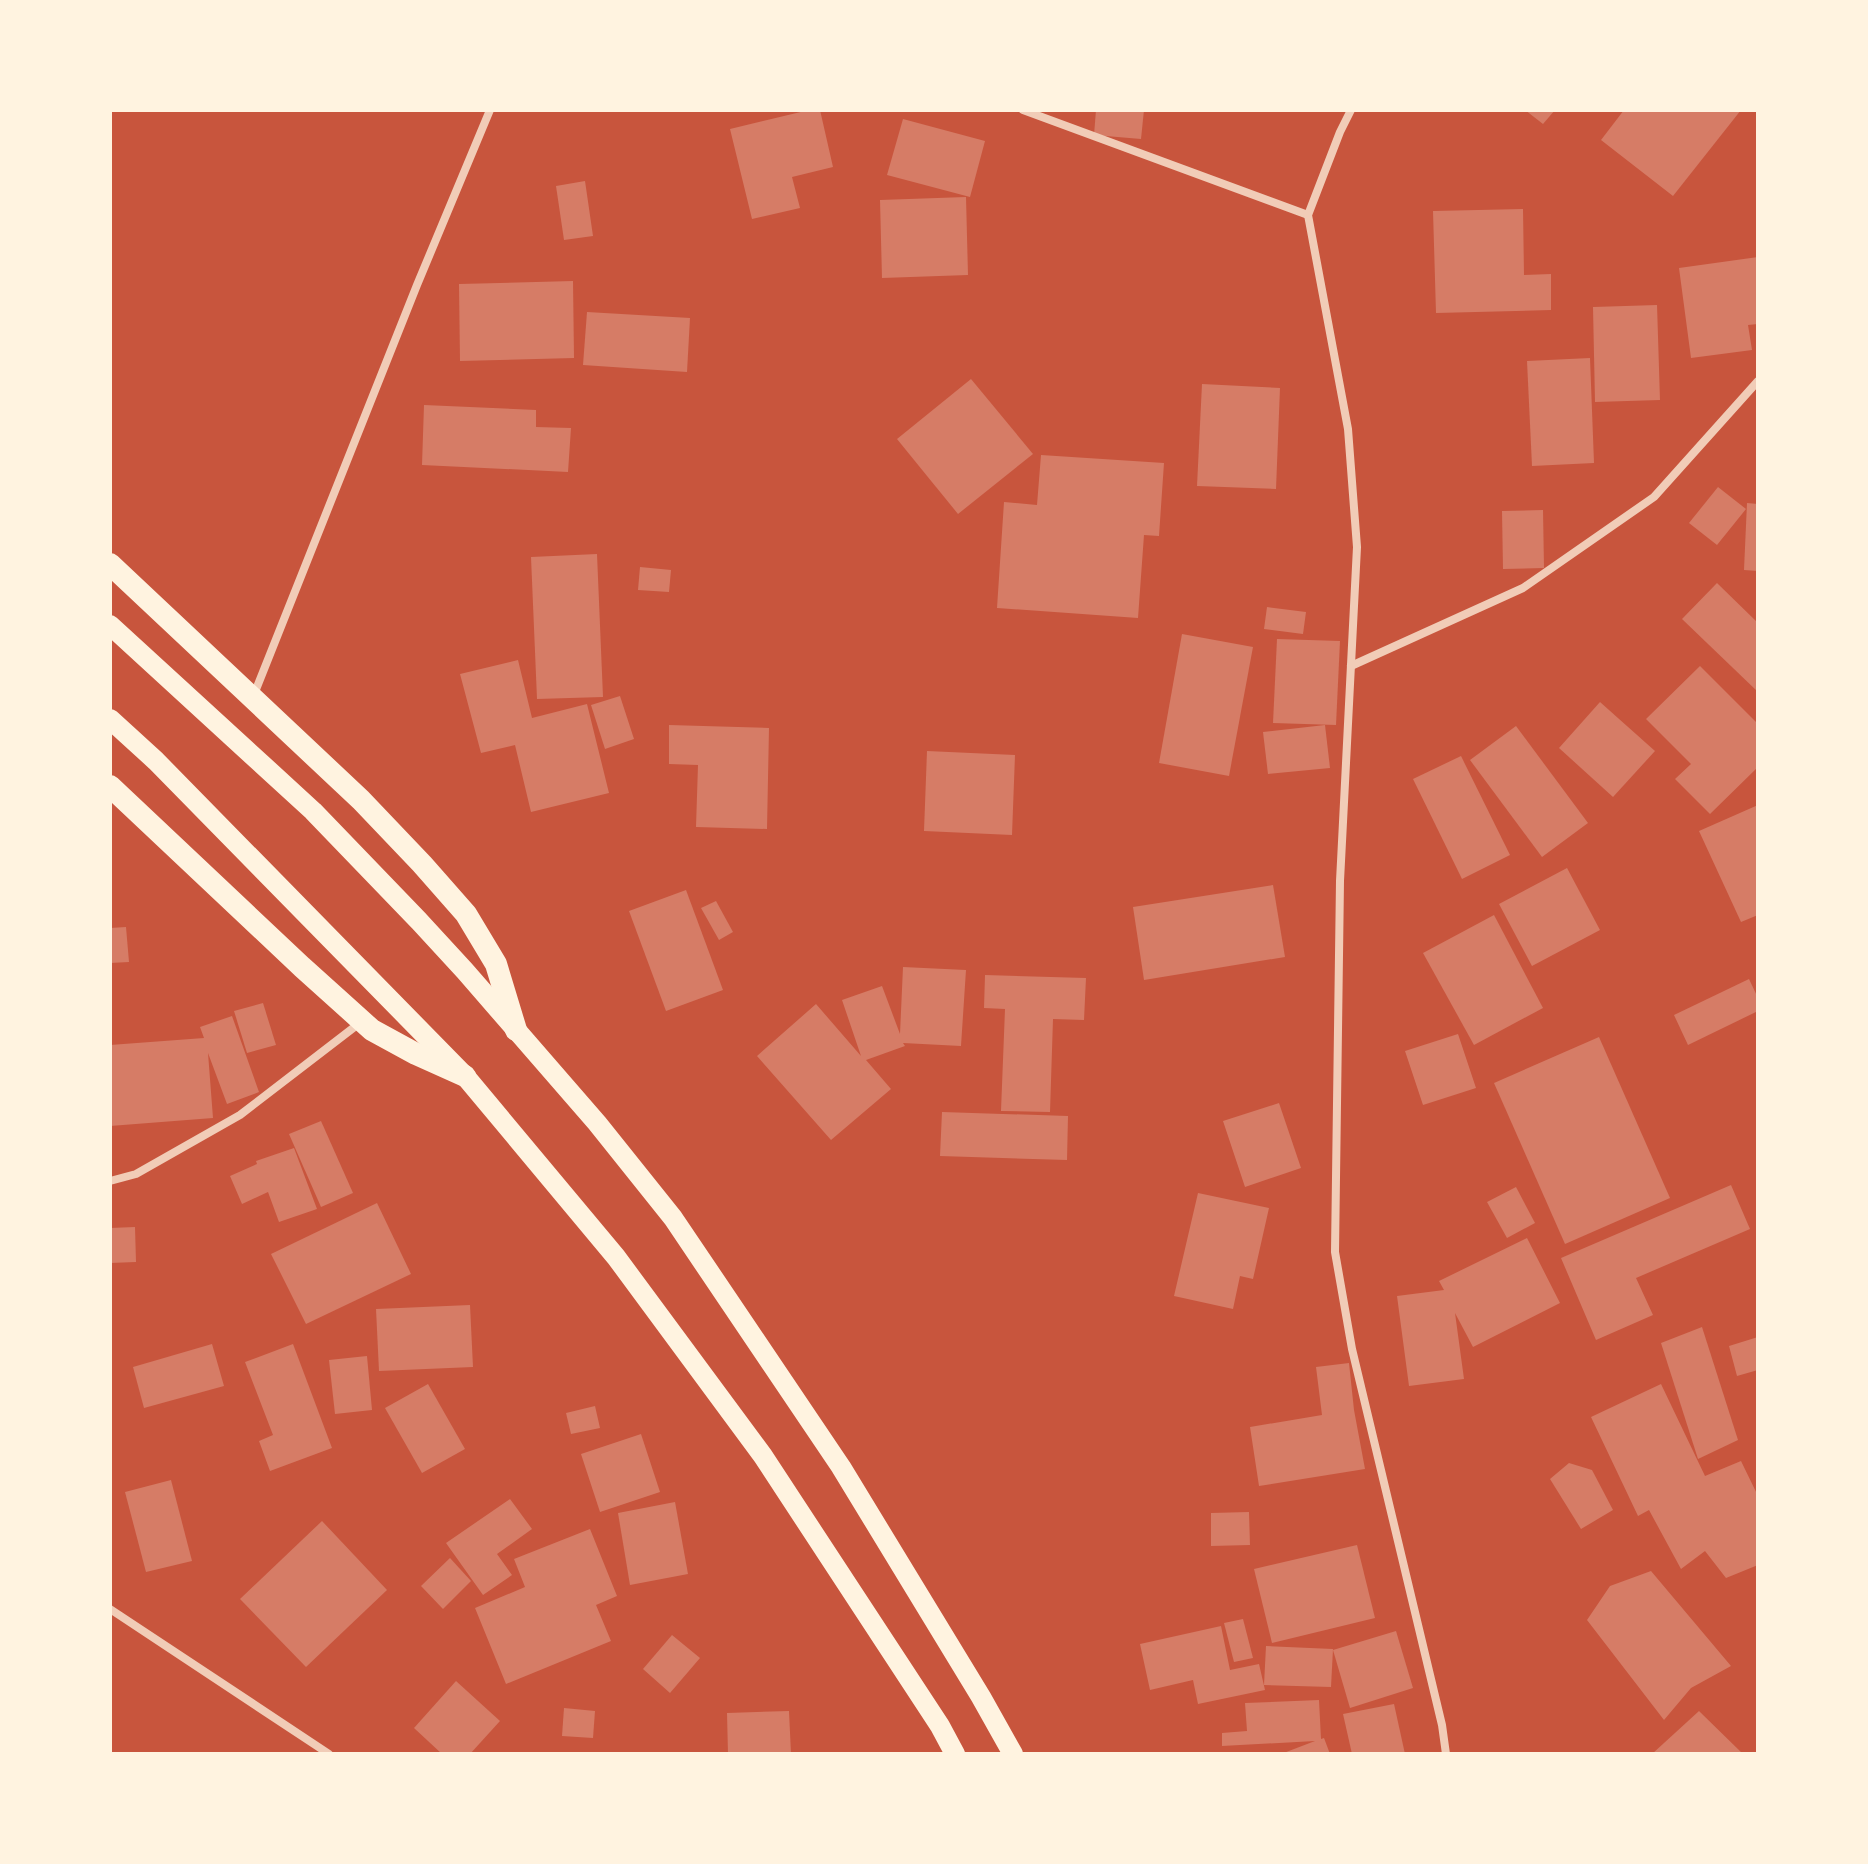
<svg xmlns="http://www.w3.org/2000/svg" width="1868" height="1864" viewBox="0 0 1868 1864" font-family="Inter,sans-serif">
<rect width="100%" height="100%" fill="#c8553d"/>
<!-- building -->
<g fill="#d67c66">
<path d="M809 110H820L833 167 792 177 800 208 752 219 730 129Z"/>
<path d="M1096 110H1144L1141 139 1094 135Z"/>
<path d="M1525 110H1555L1543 124Z"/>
<path d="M1624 110H1741L1673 196 1601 140Z"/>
<path d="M903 119 985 141 970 197 887 175Z"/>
<path d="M585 181 593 236 564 240 556 186Z"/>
<path d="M966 197 968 275 882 278 880 200Z"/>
<path d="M1523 209 1524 275 1551 274V310L1436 313 1433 211Z"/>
<path d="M1758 257V324L1748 325 1752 350 1691 358 1679 268Z"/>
<path d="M573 281 574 358 460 361 459 284Z"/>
<path d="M1657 305 1660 400 1595 402 1593 307Z"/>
<path d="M587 312 690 318 687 372 583 365Z"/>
<path d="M1590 358 1594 463 1532 466 1527 361Z"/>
<path d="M971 379 1033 454 958 514 897 439Z"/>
<path d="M1202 384 1280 388 1276 489 1197 486Z"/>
<path d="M424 405 536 410V427L571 428 568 472 422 465Z"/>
<path d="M1041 455 1164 463 1159 536 1144 535 1138 618 997 608 1004 502 1037 505Z"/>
<path d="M1718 487 1746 509 1717 545 1689 523Z"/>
<path d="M1747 503 1758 504V571L1744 570Z"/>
<path d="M1543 510 1544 568 1503 569 1502 511Z"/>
<path d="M597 554 603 697 537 699 531 557Z"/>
<path d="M640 567 671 570 669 592 638 590Z"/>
<path d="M1717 583 1758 623V692L1682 619Z"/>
<path d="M1267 607 1306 612 1303 634 1264 629Z"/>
<path d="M1182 634 1253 647 1229 776 1159 763Z"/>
<path d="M1277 639 1340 641 1336 725 1273 723Z"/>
<path d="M518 660 532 718 587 704 609 793 531 812 515 745 481 753 460 674Z"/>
<path d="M1700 666 1758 724V767L1710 814 1675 779 1691 764 1646 719Z"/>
<path d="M620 696 634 739 605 749 591 705Z"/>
<path d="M1600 702 1655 751 1613 797 1559 748Z"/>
<path d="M669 725 769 728 767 829 696 827 698 765 669 764Z"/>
<path d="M1325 725 1330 768 1268 774 1263 732Z"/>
<path d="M1516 726 1588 823 1542 857 1470 760Z"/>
<path d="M927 751 1015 755 1012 835 924 831Z"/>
<path d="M1461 756 1510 855 1462 879 1413 779Z"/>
<path d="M1758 805V915L1741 922 1699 831Z"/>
<path d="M1567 868 1600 930 1532 966 1499 904Z"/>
<path d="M1273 885 1285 957 1144 980 1133 907Z"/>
<path d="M686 890 723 990 666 1011 629 911Z"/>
<path d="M716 901 733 932 719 940 701 908Z"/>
<path d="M1494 915 1543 1008 1474 1045 1423 953Z"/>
<path d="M126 927 129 962 110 963V928Z"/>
<path d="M903 967 966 970 961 1046 903 1043 905 1046 866 1060 891 1089 831 1140 757 1056 816 1004 861 1056 842 1000 882 986 900 1034Z"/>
<path d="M985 975 1086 978 1084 1020 1053 1019 1050 1112 1001 1111 1005 1009 984 1008Z"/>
<path d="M1749 979 1758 998V1011L1688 1045 1674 1015Z"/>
<path d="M263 1003 276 1045 247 1053 234 1011Z"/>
<path d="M232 1016 259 1092 227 1104 208 1053 213 1118 110 1126V1045L204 1038 200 1027Z"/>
<path d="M1458 1034 1476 1088 1423 1105 1405 1051Z"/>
<path d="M1599 1037 1670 1198 1565 1244 1494 1083Z"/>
<path d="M1279 1103 1301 1168 1245 1187 1223 1121Z"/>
<path d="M942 1112 1068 1116 1067 1160 940 1156Z"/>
<path d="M321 1121 353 1193 321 1207 289 1134Z"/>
<path d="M294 1148 317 1209 279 1222 268 1192 242 1204 230 1176 257 1164 256 1161Z"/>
<path d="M1731 1185 1750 1229 1636 1278 1653 1315 1596 1340 1561 1258Z"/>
<path d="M1516 1187 1535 1223 1507 1238 1487 1202Z"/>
<path d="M1198 1193 1269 1208 1253 1279 1240 1276 1233 1309 1174 1296Z"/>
<path d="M377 1203 411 1274 306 1324 271 1254Z"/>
<path d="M135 1227 136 1262 110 1263V1228Z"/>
<path d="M1527 1238 1560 1303 1473 1347 1455 1313 1464 1379 1409 1386 1397 1296 1444 1290 1439 1281Z"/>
<path d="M470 1305 473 1367 379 1371 376 1309Z"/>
<path d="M1702 1327 1738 1440 1698 1459 1661 1343Z"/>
<path d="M1758 1337V1370L1737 1376 1729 1346Z"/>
<path d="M212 1344 224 1386 144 1408 133 1367Z"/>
<path d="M293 1344 332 1448 270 1471 259 1441 273 1435 245 1362Z"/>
<path d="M367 1356 372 1410 335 1414 329 1360Z"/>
<path d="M1349 1363 1354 1410 1365 1469 1259 1486 1250 1427 1322 1415 1316 1367Z"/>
<path d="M428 1384 465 1449 422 1473 385 1408Z"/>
<path d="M1661 1384 1705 1476 1741 1461 1758 1496V1565L1726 1578 1705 1551 1681 1569 1649 1510 1638 1516 1591 1417Z"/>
<path d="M595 1406 600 1428 571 1434 566 1413Z"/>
<path d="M641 1434 660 1492 600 1512 581 1454Z"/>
<path d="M1569 1463 1592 1470 1613 1510 1581 1529 1550 1479Z"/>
<path d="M171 1480 192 1561 146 1572 125 1492Z"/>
<path d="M510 1499 532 1529 497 1554 512 1575 483 1595 446 1543Z"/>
<path d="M675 1502 688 1574 630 1585 618 1513Z"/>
<path d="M1249 1512 1250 1545 1211 1546V1513Z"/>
<path d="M322 1521 387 1590 306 1667 240 1599Z"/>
<path d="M590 1529 617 1596 596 1605 611 1641 506 1684 475 1608 525 1587 514 1559Z"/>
<path d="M1357 1545 1375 1618 1272 1643 1254 1569Z"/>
<path d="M450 1558 471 1581 443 1609 421 1586Z"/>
<path d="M1651 1571 1731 1666 1691 1688 1664 1720 1587 1620 1610 1586Z"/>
<path d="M1243 1619 1253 1658 1234 1662 1224 1623Z"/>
<path d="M1221 1626 1230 1670 1259 1664 1265 1690 1198 1704 1193 1680 1150 1690 1140 1644Z"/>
<path d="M1396 1631 1413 1688 1350 1708 1333 1650Z"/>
<path d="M672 1635 700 1658 670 1693 643 1669Z"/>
<path d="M1266 1646 1333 1649 1331 1687 1264 1685Z"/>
<path d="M456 1681 500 1721 470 1754H442L414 1728Z"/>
<path d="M1319 1700 1321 1739 1324 1738 1330 1754H1281L1315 1741 1222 1746V1733L1247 1731 1245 1703Z"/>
<path d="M1394 1704 1405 1754H1352L1343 1714Z"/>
<path d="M564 1708 595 1711 593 1738 562 1736Z"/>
<path d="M789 1711 791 1754H728L727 1713Z"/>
<path d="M1699 1711 1743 1754H1652Z"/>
</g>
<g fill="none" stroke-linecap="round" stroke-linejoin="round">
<!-- minor -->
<g stroke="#f1ccb7" stroke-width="8">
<path d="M1023 110 1308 215"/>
<path d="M1351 110 1340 132 1308 215 1348 429 1357 547 1340 881 1335 1252 1352 1349 1442 1725 1446 1754"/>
<path d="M1351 666 1523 588 1654 497 1758 381"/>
<path d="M253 697 417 285 490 110"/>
<path d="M110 1181 136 1174 240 1115 361 1022"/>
<path d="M110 1609 329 1754"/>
</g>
<!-- primary -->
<g stroke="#fff3e0" stroke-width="20">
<path d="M110 625 313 811 419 921 465 971 597 1123 673 1218 841 1467 981 1697 1013 1754"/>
<path d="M110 719 156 761 465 1076 616 1257 763 1456 940 1726 955 1754"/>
</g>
<!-- trunk -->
<g stroke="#fff3e0" stroke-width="22">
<path d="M110 564 361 800 422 864 466 914 496 964 516 1030"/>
<path d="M110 786 302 967 372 1030 416 1054 465 1076"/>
</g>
</g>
<!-- border -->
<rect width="1868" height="1864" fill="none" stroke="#fff3e0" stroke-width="224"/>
</svg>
